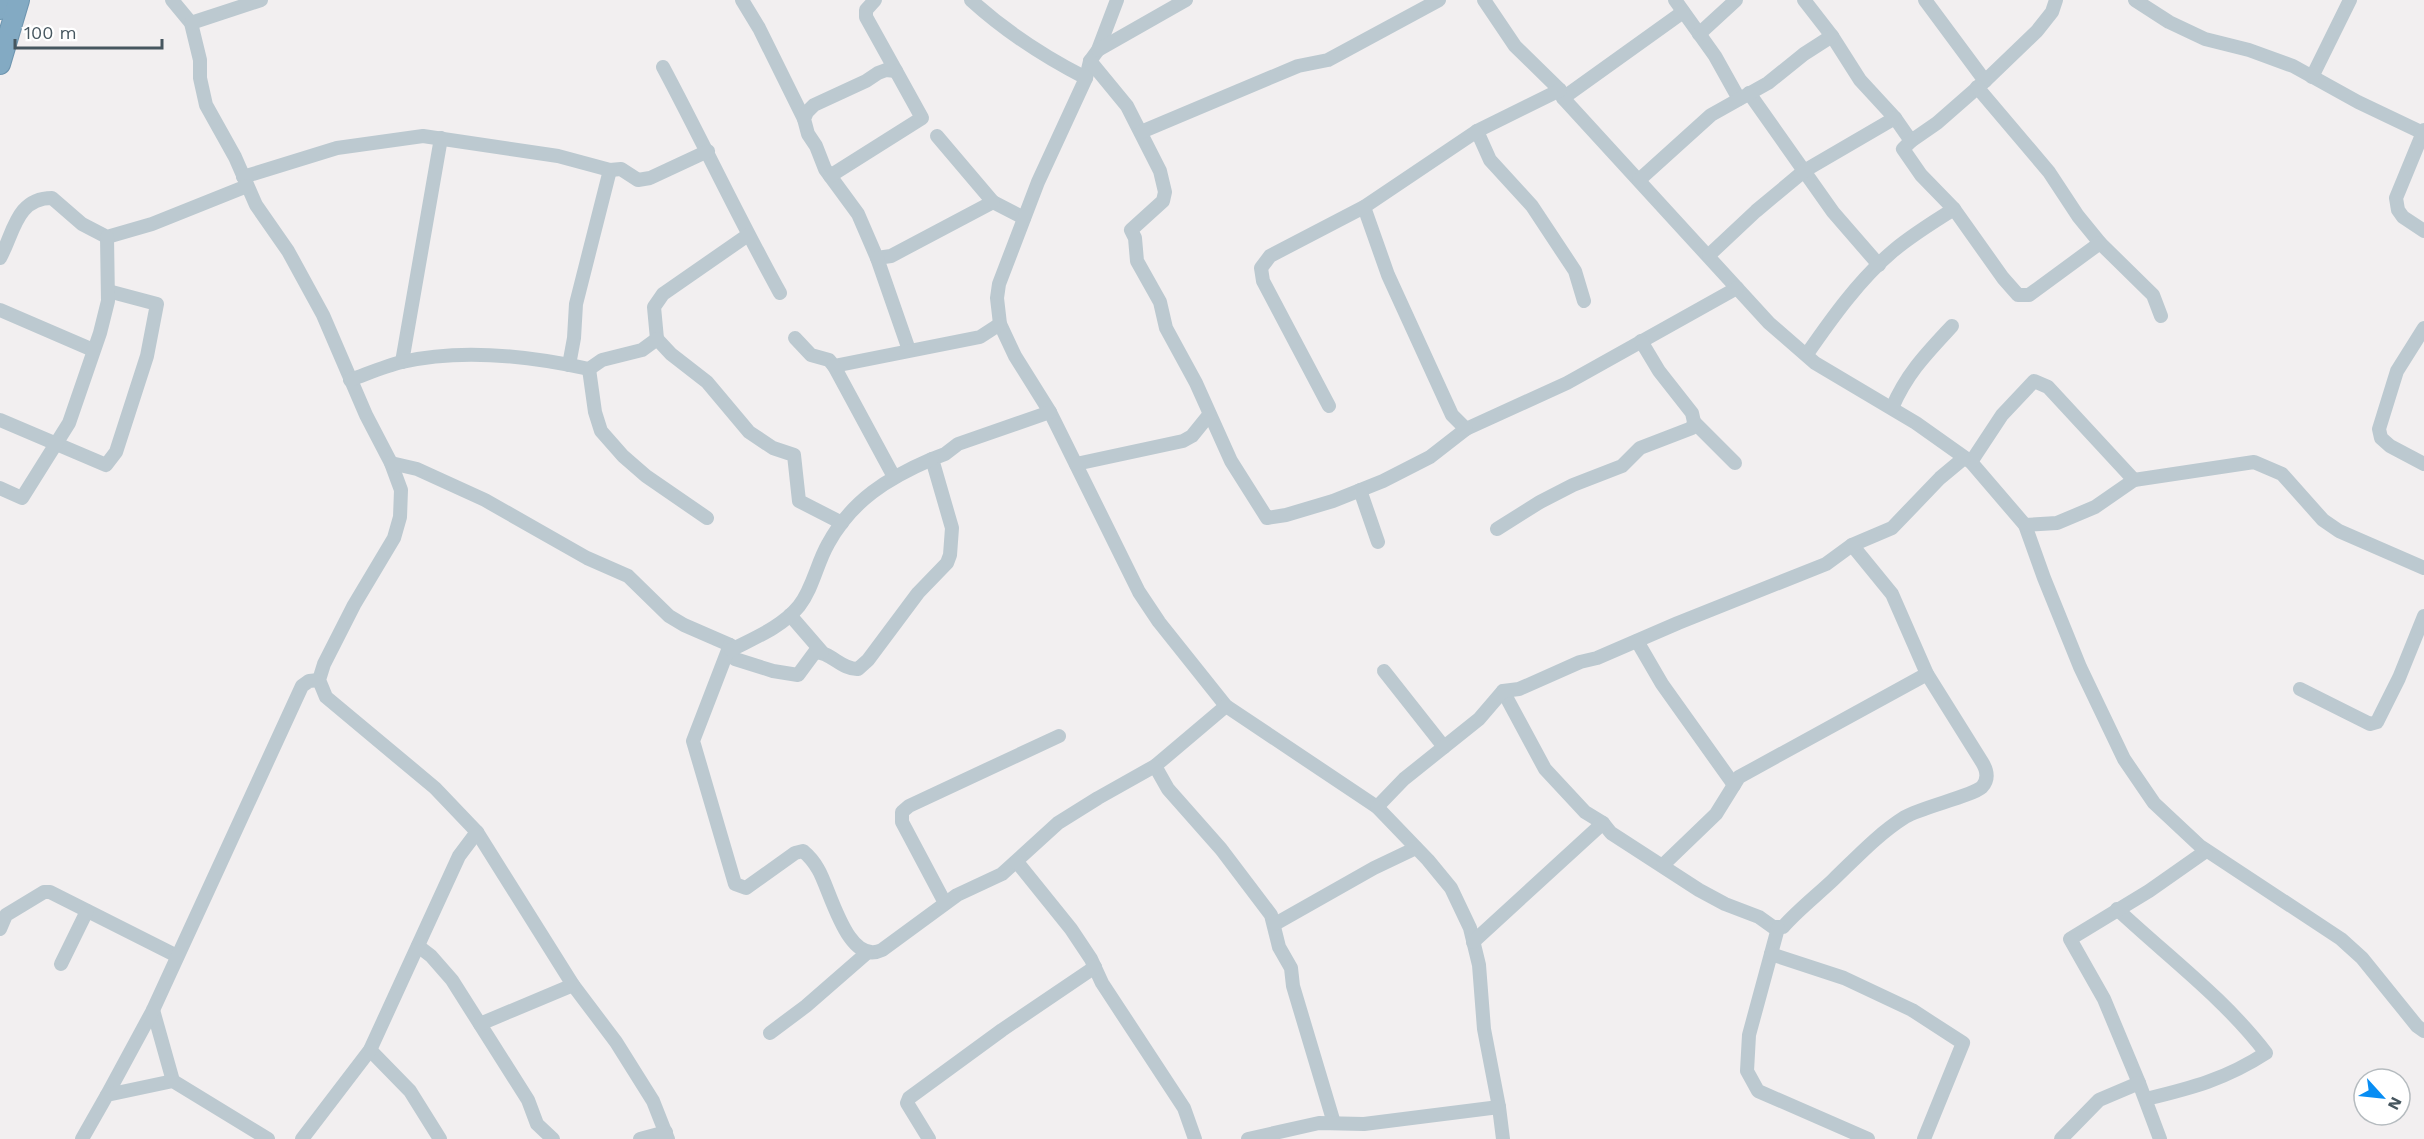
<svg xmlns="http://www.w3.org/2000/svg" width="2424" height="1139" viewBox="0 0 2424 1139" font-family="'Work Sans',sans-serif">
<rect width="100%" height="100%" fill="#f2eff0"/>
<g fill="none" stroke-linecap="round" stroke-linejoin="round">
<defs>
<g id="highway">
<path d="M0 9 3 0"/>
<path d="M0 64 19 0"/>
</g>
</defs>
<!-- highway casing -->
<use href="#highway" stroke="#6e95af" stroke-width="22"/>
<!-- minor -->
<g stroke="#bcc9d0" stroke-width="14">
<path d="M172 0 191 23 200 60V78L206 105 235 157 256 205 288 251 323 315 366 415 391 463 401 490 400 517 394 538 354 605 324 664 319 680 326 697 435 788 477 832 573 985 616 1042 653 1101 668 1139"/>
<path d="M742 0 759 28 804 119"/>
<path d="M875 0 866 10V17L896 71 886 70 878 73 866 81 814 105 807 112 804 119 808 134 816 146 825 169 858 214 877 258 891 256 993 202 1024 218"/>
<path d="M971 0C1005 31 1045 57 1086 78"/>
<path d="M1117 0 1098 50 1090 61 1086 78 1038 182 999 284 997 298 1000 324 1015 356 1050 412 1139 592 1159 622 1226 706 1377 807 1428 860 1451 888 1470 928 1479 965 1484 1029 1499 1107 1503 1139"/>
<path d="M1484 0 1515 46 1560 90 1563 98 1769 323 1815 363 1916 423 1971 462 2025 525 2044 578 2080 667 2124 759 2154 803 2200 846 2341 939 2362 958 2417 1026 2424 1031"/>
<path d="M1675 0 1715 56 1739 99"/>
<path d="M1804 0 1832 36 1860 80 1895 118 1911 141 1937 123 1985 81 2037 31 2052 12 2056 0"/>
<path d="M1925 0 1985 81"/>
<path d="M2135 0 2169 22 2205 39 2249 50 2293 66 2358 102 2423 133"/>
<path d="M191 23 261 0"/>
<path d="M1699 34 1736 0"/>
<path d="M1098 50 1186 0"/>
<path d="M1090 61 1127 106 1160 171 1165 192 1163 201 1131 230 1135 238 1137 261 1160 302 1166 328 1196 383 1231 461 1267 518 1286 515 1333 501 1383 481 1430 457 1466 429 1567 383 1737 288"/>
<path d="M663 67C703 142 739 219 780 293"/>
<path d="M2312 77 2350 0"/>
<path d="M1977 87 2049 172 2078 216 2100 243 2153 295 2161 316"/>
<path d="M1749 93 1833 212 1879 265"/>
<path d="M1563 98 1683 12"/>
<path d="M2424 130 2396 198 2398 210 2403 217 2424 231"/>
<path d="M1477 131 1490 160 1532 206 1575 271 1584 301"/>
<path d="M1141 132 1298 66 1328 60 1439 0"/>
<path d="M937 136 993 202"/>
<path d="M1911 141 1903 149 1921 175 1954 209 2003 278 2018 295H2029L2100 243"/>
<path d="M610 170 621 169 638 180 650 178 708 151"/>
<path d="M830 176 922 118 896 71"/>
<path d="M243 177 337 148 423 136 558 156 610 170 576 304 574 338 569 365"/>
<path d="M1639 180 1711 115 1768 83 1804 54 1832 36"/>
<path d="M1364 207 1388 275 1452 415 1466 429"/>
<path d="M1709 255 1756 211 1804 171 1895 118"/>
<path d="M0 258C14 233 16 198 52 198L82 224 107 237 152 224 247 186"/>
<path d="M877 258 909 350"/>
<path d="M0 310 93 350"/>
<path d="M2424 328 2397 371 2379 429 2381 438 2390 446 2424 464"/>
<path d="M795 338 811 355 829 360 834 366 980 337 1000 324"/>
<path d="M657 339 654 307 663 294 748 235"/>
<path d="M1807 354C1832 318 1859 280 1893 251 1912 235 1933 222 1954 209"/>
<path d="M402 362 441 138"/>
<path d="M834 366 894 477"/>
<path d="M589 369 595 412 601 431 623 456 646 476 707 518"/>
<path d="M350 380C367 374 385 366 402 362 462 348 530 356 589 369L602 360 642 350 657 339 671 354 707 382 749 432 773 448 794 455 799 501 842 523"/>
<path d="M1329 406 1263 281 1261 268 1270 256 1364 207 1477 131 1560 90"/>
<path d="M1892 408C1907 373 1927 353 1952 326"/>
<path d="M0 420 106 465 116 452 147 356 157 304 108 291"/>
<path d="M1694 422 1735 463"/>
<path d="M1971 462 2002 415 2034 381 2048 387 2134 480"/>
<path d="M391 463 417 469 485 500 587 558 628 576 669 616 684 625 730 645 731 655 735 659 773 671 798 675 815 652C831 652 842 670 858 669L868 660 918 593 947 563 950 555 952 528 932 459 945 454 958 444 1050 412"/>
<path d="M1076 464 1183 441 1192 436 1209 415"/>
<path d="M0 488 22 498 69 423 100 333 108 301 107 237"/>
<path d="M1360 490 1378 542"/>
<path d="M2025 525 2057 523 2095 507 2134 480 2254 462 2282 474 2323 520 2339 531 2424 568"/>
<path d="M1497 529 1540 502 1573 485 1622 466 1640 448 1692 428 1694 422 1692 413 1659 371 1641 341"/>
<path d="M790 615 822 652"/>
<path d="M1637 641 1662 684 1734 785"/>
<path d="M730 645 693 741 735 884 746 888 795 853 803 851C809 856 814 862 818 869 830 888 847 967 882 950L957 895 1002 874 1058 823 1098 798 1155 766 1226 706"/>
<path d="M731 650C754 638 782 627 799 606 813 588 817 563 828 544 852 500 888 478 932 459"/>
<path d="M1384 671 1444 747"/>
<path d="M2300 689 2370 724 2377 722 2399 678 2424 616"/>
<path d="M1503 691 1545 769 1585 812 1603 823 1611 833 1699 890 1725 904 1759 917 1773 927H1783C1798 910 1816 896 1833 880 1856 858 1878 834 1905 817 1922 807 1972 796 1982 787 1989 779 1987 770 1982 762L1927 674 1892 594 1852 545"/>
<path d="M1155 766 1168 789 1221 849 1271 915 1279 947 1291 968 1293 986 1334 1123"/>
<path d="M1377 807 1404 779 1479 719 1503 691 1519 689 1580 662 1597 658 1678 623 1826 564 1852 545 1892 528 1940 478 1964 458"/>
<path d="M1017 862 1071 929 1091 959 1102 983 1184 1108 1195 1139"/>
<path d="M1663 865 1716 814 1739 777 1927 674"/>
<path d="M945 903 902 822V812L909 806 1059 736"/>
<path d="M2117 909C2167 956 2224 998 2266 1053 2226 1079 2192 1088 2146 1099"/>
<path d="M1275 924 1374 868 1416 848"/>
<path d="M1778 928 1749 1035 1747 1071 1758 1091 1868 1139"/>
<path d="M0 929 6 915 44 892H50L177 956"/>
<path d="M1473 942 1603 823"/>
<path d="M418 946 431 956 452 980 528 1100 537 1124 553 1139"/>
<path d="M1771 954 1844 978 1912 1010 1963 1043 1924 1139"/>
<path d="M61 964 87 911"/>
<path d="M153 1010 173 1081"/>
<path d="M480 1024 573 985"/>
<path d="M770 1033 806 1006 868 952"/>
<path d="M370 1050 410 1091 440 1139"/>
<path d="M2139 1083 2104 999 2070 939 2149 891 2206 851"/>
<path d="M107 1095 153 1010 302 686 309 681 319 680"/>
<path d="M82 1139 107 1095 173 1081 268 1139"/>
<path d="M302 1139 370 1050 459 856 477 832"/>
<path d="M640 1139 666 1132"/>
<path d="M929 1139 907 1103 909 1098 1002 1030 1095 967"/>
<path d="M1248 1139 1319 1123 1364 1124 1499 1107"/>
<path d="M2061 1139 2099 1100 2139 1083 2160 1139"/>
</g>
<!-- highway -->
<use href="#highway" stroke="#83aac3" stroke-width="20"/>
</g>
<!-- north arrow -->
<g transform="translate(2382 1097) rotate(117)"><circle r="28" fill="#ffffff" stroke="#b5bbbf" stroke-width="1.5"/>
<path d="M0-4.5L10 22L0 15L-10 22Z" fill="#088df3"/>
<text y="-9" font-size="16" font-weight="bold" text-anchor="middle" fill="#46565f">N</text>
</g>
<!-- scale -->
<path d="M15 39v9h147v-9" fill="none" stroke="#46565f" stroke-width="3"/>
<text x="24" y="39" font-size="18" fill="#46565f" stroke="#ffffff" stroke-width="4.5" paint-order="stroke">100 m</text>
</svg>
